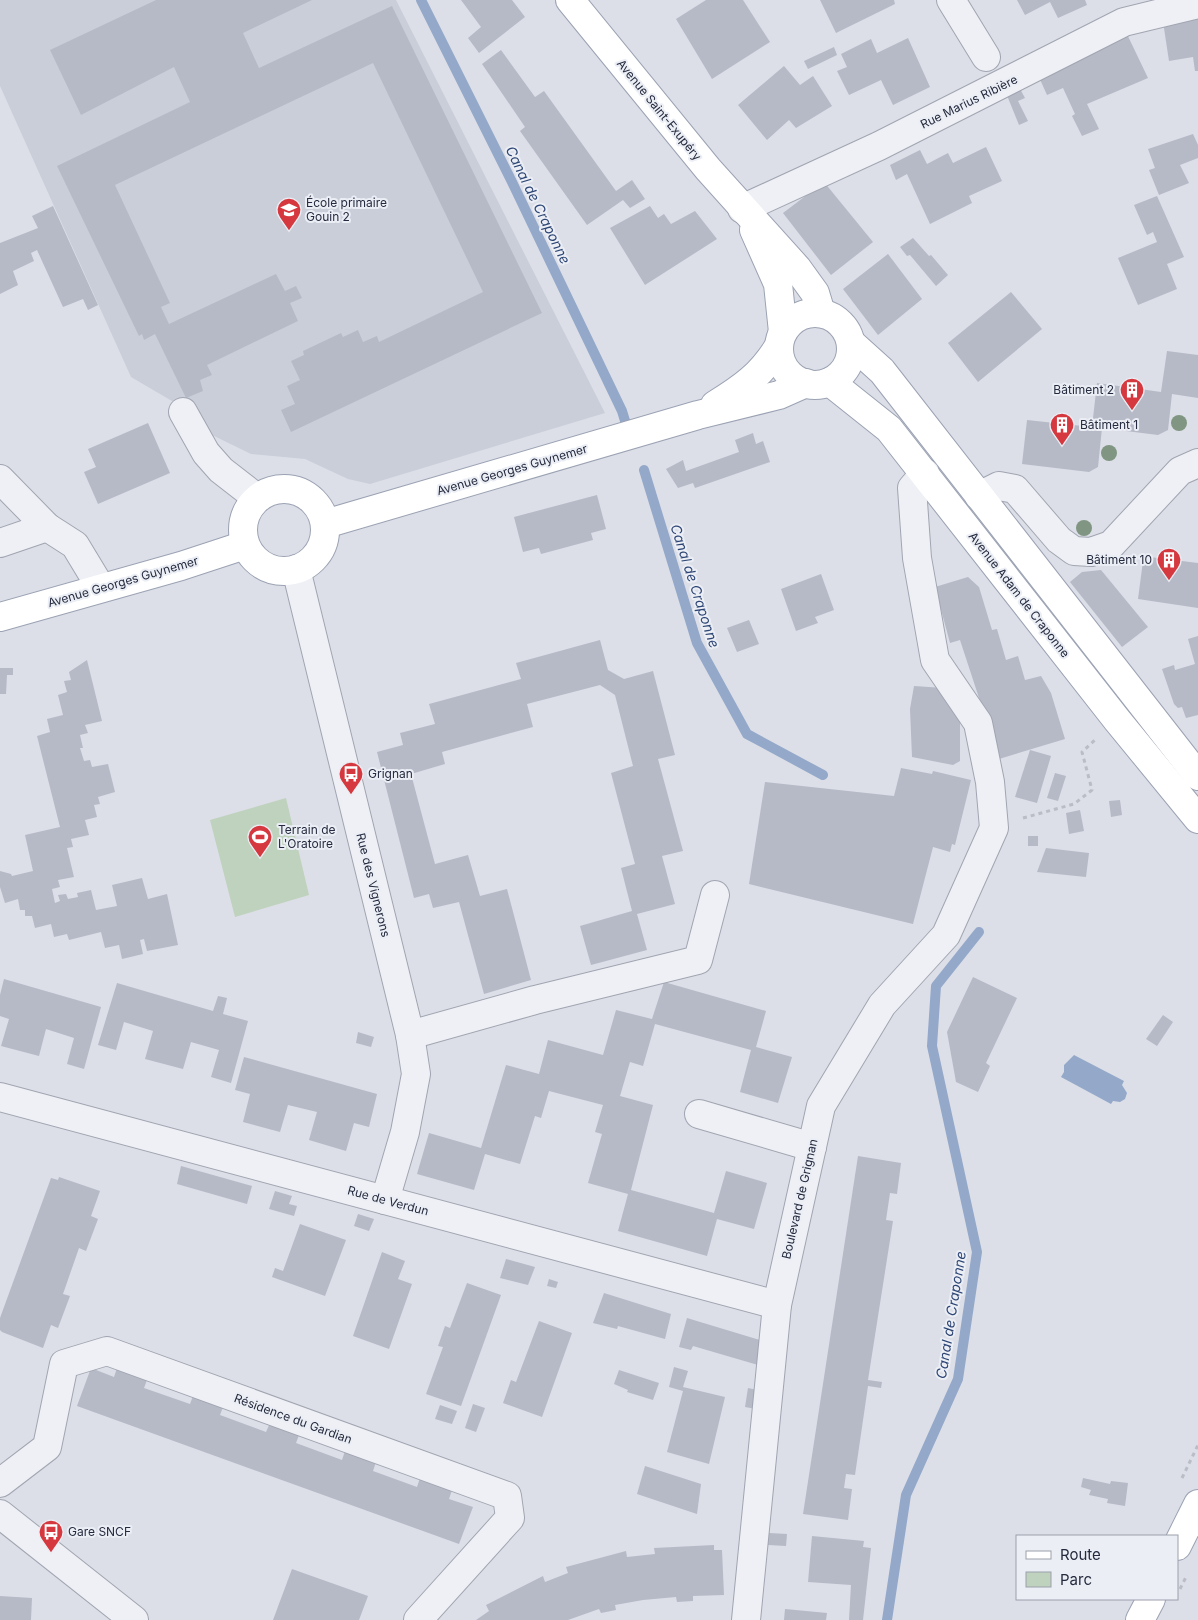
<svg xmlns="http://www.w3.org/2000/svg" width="1198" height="1620" viewBox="0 0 1198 1620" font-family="Inter,sans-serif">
<rect width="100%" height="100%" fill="#dcdfe7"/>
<!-- built -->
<path fill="#caced9" d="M0 0H396L605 413 370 484 348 479 305 459 251 454 210 434 189 411 131 377 0 86Z"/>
<!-- green -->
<path fill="#bfd2bd" d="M286 798 309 895 235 917 210 820Z"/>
<!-- water -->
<path fill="#94a8ca" d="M1074 1055 1124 1081 1122 1085 1127 1093 1125 1099 1120 1102 1113 1101 1111 1104 1061 1077 1064 1072V1065Z"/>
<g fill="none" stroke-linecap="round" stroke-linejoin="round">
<!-- stream -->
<g stroke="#94a8ca" stroke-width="10">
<path d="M421 0 512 182 622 411 626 424"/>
<path d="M644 470 697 643 747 734 823 775"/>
<path d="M887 1620 906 1495 958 1379 977 1252 932 1046 936 986 979 932"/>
</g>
</g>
<!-- building -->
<g fill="#b6bac7">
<path d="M156 0H312L243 33 259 68 392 6 542 313 291 432 281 410 295 404 287 386 300 380 291 361 304 355 303 351 341 333 343 337 358 330 363 342 377 336 379 342 483 292 373 63 115 185 170 303 161 307 169 324 276 274 285 291 296 286 302 298 290 303 298 321 207 365 212 375 200 380 203 391 186 398 155 334 144 340 142 334 139 336 57 166 190 102 174 67 81 115 50 50Z"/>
<path d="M461 0H512L525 17 479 53 468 38 481 27Z"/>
<path d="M706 0H743L770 42 712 79 676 19Z"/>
<path d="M820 0H894L895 4 836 33Z"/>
<path d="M1017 0H1085L1087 5 1058 18 1050 2 1025 15Z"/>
<path d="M1198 9V71H1195L1193 57 1169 61 1162 15Z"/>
<path d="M1125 30 1148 78 1087 104 1099 129 1082 136 1072 116 1075 114 1063 88 1047 95 1039 77Z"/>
<path d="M908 38 930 87 893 105 881 80 849 95 837 71 847 67 841 54 871 39 877 53Z"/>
<path d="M834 47 837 55 808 69 804 61Z"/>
<path d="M501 50 535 97 544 91 616 191 632 180 645 199 630 208 623 200 587 225 520 131 525 127 482 64Z"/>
<path d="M784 66 800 85 813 76 832 106 796 128 789 120 767 140 738 105Z"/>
<path d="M1019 87 1025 98 1018 101 1028 121 1019 125 1006 93Z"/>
<path d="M1193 134 1198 145V158L1180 165 1189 183 1159 195 1149 170 1155 168 1148 149Z"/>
<path d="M986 147 1002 181 969 196 972 203 930 224 907 174 896 180 890 165 920 150 927 164 948 153 953 163Z"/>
<path d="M824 182 873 242 831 275 783 213Z"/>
<path d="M1157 196 1184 257 1167 264 1177 289 1138 305 1118 258 1157 242 1153 232 1147 235 1134 205Z"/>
<path d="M53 206 98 305 88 310 83 299 63 307 37 250 31 253 34 261 13 271 18 285 0 294V243L38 228 32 216Z"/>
<path d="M650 206 658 218 664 214 671 224 695 211 717 239 645 285 610 228Z"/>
<path d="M913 238 929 256 931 255 948 275 936 286 910 255 907 256 900 247Z"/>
<path d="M888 254 922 299 878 335 843 289Z"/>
<path d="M1011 292 1042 329 978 382 948 343Z"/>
<path d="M1167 351 1198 355V398L1172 394 1168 430 1158 435 1102 428 1098 467 1089 472 1022 464 1027 420 1092 427 1097 383 1161 392Z"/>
<path d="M148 423 170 473 98 504 84 472 96 467 88 449Z"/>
<path d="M753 433 756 444 763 441 770 462 695 488 693 483 678 488 666 469 683 460 686 471 739 452 735 440Z"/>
<path d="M597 495 606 529 591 533 593 540 541 554 539 548 523 552 514 517Z"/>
<path d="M1150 557 1198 563V608L1138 599 1143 561Z"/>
<path d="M1101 570 1148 627 1122 647 1070 582 1082 572Z"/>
<path d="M821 574 834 610 815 617 818 623 796 631 781 589Z"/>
<path d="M968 577 979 587 992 630 997 629 1006 660 1018 656 1025 680 1041 676 1051 693 1065 739 999 759 960 640 950 643 935 587Z"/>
<path d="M749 620 759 644 737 652 727 628Z"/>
<path d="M1198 636V715L1186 718 1182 707 1178 708 1174 704 1162 669 1174 665 1175 670 1195 664 1188 639Z"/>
<path d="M600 640 608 670 624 679 653 671 675 755 658 759 683 851 662 856 675 904 637 914 647 950 591 965 580 926 632 911 621 868 635 864 611 773 633 766 615 695 600 685 527 704 533 727 442 752 445 764 411 774 435 864 468 855 480 896 507 889 531 980 484 994 459 902 433 908 429 894 414 898 377 752 403 745 400 733 435 724 429 704 521 679 516 663Z"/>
<path d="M87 660 102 721 85 725 88 733 80 735 83 748H80L84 761 90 760 92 767 108 764 115 792 98 797 100 804 94 805 97 817 85 820 89 835 71 839 73 847 67 848 74 877 58 880 60 887 52 889 55 903 60 901 58 895 66 894 68 899 78 897 77 893 91 890 96 910 117 906 112 885 142 878 148 899 167 894 178 945 147 951 144 939 140 940 143 954 122 959 119 945 105 948 101 932 69 940 67 934 54 937 51 924 35 928 32 916H25V910H20L18 899 5 903 0 887V871L11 874 12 876 33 871 25 835 60 827 37 736 50 732 47 719 63 715 58 695 67 692 64 681 71 680 69 672Z"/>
<path d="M0 668H13V675H7L6 694H0Z"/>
<path d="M914 686 944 688 960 715V761L953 765 912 757 910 709Z"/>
<path d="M1030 750 1051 756 1037 803 1015 797Z"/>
<path d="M901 768 932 774 933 771 971 780 955 845 952 844 950 852 933 847 913 924 749 884 765 782 894 796Z"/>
<path d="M1055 773 1066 776 1058 801 1047 798Z"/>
<path d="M1120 800 1122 815 1111 817 1109 801Z"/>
<path d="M1080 810 1084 831 1069 834 1066 813Z"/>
<rect x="1028" y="836" width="10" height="10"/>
<path d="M1046 848 1089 853 1086 877 1037 872Z"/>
<path d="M973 977 1017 998 986 1063 990 1066 978 1092 956 1082 947 1032Z"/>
<path d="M4 979 101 1007 84 1069 67 1064 74 1038 46 1029 39 1056 1 1046 9 1019 0 1016V995Z"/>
<path d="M664 982 766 1011 756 1047 792 1057 778 1103 740 1092 751 1050 655 1024 643 1066 630 1062 620 1096 653 1105 631 1190 714 1213 726 1171 767 1183 754 1229 717 1219 707 1256 618 1231 628 1194 588 1183 602 1134 595 1132 603 1105 549 1091 541 1118 535 1116 520 1164 485 1154 474 1190 417 1174 429 1133 481 1148 506 1065 539 1074 548 1040 603 1055 616 1010 652 1019Z"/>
<path d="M117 983 213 1011 218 996 227 998 223 1014 248 1021 231 1083 211 1077 219 1050 191 1042 183 1069 145 1059 153 1031 124 1022 116 1050 98 1045Z"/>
<path d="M1163 1015 1173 1022 1157 1046 1146 1039Z"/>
<path d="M358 1032 374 1037 371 1047 356 1043Z"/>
<path d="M244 1057 377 1094 369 1127 354 1123 346 1151 309 1140 317 1112 288 1105 280 1132 243 1122 250 1094 235 1090Z"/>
<path d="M858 1156 901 1163 897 1194 890 1193 886 1220 893 1221 868 1380 882 1382 881 1388 868 1386 855 1475 846 1474 844 1488 852 1489 848 1520 803 1514Z"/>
<path d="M181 1166 252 1186 247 1204 177 1184Z"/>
<path d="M59 1177 100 1191 91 1216 98 1219 86 1251 79 1248 63 1294 70 1296 58 1328 51 1325 43 1348 2 1332 0 1330V1318L51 1178 58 1180Z"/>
<path d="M275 1191 292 1196 289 1204 297 1206 294 1216 269 1209Z"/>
<path d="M358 1214 374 1219 369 1231 354 1226Z"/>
<path d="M300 1224 346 1240 325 1296 272 1277 275 1268 283 1271Z"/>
<path d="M382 1252 405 1261 398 1279 412 1284 389 1349 353 1336Z"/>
<path d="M506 1259 535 1267 528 1285 500 1278Z"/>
<path d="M549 1279 558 1282 556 1288 547 1286Z"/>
<path d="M467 1283 501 1295 461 1406 426 1394 443 1347 438 1346 445 1326 450 1328Z"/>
<path d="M604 1293 671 1314 665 1339 618 1326 617 1329 593 1323Z"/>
<path d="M687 1318 763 1341 758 1365 693 1346 691 1350 679 1347Z"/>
<path d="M539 1321 572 1333 542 1417 503 1403 511 1380 516 1382Z"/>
<path d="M674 1367 688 1371 683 1387 725 1397 709 1464 667 1452 683 1391 669 1387Z"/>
<path d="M91 1368 114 1377 117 1368 147 1380 144 1388 190 1404 193 1396 223 1407 220 1415 266 1432 270 1423 299 1435 296 1443 342 1460 345 1451 376 1462 373 1471 417 1487 420 1478 452 1490 449 1499 473 1507 459 1544 77 1406Z"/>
<path d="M619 1370 659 1383 653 1400 627 1392 628 1390 614 1384Z"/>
<path d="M748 1388 757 1390 756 1409 745 1407Z"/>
<path d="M473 1404 485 1408 476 1432 465 1428Z"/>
<path d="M440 1405 457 1411 452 1424 435 1419Z"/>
<path d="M645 1466 701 1484 697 1514 637 1494Z"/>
<path d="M1083 1478 1110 1484 1111 1481 1128 1483 1125 1506 1107 1503 1108 1499 1089 1495 1091 1490 1081 1487Z"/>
<path d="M769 1533 787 1534 786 1546 768 1545Z"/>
<path d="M812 1536 864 1541 863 1547 871 1548 863 1620H849L851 1585 808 1582Z"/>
<path d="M714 1545V1550H722L724 1595 693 1596V1601L677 1602 676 1597 643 1600 615 1605 616 1610 601 1613 599 1609 568 1620H476L489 1611 486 1605 543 1576 545 1582 568 1573 566 1567 626 1551 627 1557 655 1554 654 1548Z"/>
<path d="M292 1569 368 1596 359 1620H273Z"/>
<path d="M0 1596 32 1598 31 1620H0Z"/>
<path d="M785 1609 827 1613 826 1620H784Z"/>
</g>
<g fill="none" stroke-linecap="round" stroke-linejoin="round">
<defs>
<g id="minor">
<path d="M951 0 986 57"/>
<path d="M742 209 879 146 1124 22 1198 4"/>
<path d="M183 412 206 453 221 470 257 498"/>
<path d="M0 479 47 527 75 545 101 588"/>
<path d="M979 496 999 486 1015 489 1059 540 1074 551 1091 552 1111 545 1180 471 1198 463"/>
<path d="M0 543 47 527"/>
<path d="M296 569 410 1035 416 1074 405 1132 385 1200"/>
<path d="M410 1035 535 1000 698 960 715 895"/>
<path d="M0 1097 777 1305"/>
<path d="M699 1114 812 1147"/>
<path d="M0 1483 47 1447 64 1364 107 1351 507 1496 510 1518 418 1620"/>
<path d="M0 1514 134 1620"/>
<path d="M746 1620 777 1305 821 1106 882 1005 946 935 994 828 990 782 978 723 935 660 917 558 912 488 925 473"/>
</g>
<g id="major">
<path d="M570 0 708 169 797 268 815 293 821 313"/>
<path d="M754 230 778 284 783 332"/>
<circle cx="815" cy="349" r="36"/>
<path d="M851 343 882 371 1198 776"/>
<path d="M830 382 889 429 1117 720 1198 819"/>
<path d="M715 405C744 387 761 375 779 346"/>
<circle cx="284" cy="530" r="41"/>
<path d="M325 524 698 415 779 395 806 383"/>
<path d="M0 617 181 566 245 545"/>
<path d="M1177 1546 1198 1504"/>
<path d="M1140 1620 1151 1599"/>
</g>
</defs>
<!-- minor casing -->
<use href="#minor" stroke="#a1a5b1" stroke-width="30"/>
<!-- major casing -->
<use href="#major" stroke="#9ba2b3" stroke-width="30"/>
<!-- path -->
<g stroke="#babdc5" stroke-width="3" stroke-dasharray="4 4" stroke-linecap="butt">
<path d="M1023 818 1074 804 1092 790 1082 752 1096 739"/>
<path d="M1182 1478 1198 1445"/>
<path d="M1180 1589 1187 1575"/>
</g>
<!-- minor -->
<use href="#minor" stroke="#eff0f5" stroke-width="28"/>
<!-- major -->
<use href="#major" stroke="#fff" stroke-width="28"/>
</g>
<!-- trees -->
<g fill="#809683">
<circle cx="1179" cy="423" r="8"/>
<circle cx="1109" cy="453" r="8"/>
<circle cx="1084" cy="528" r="8"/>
</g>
<!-- icons -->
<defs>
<symbol id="school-pin" viewBox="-11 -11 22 30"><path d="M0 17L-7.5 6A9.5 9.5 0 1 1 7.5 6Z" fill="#d5383e" stroke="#ebeef5"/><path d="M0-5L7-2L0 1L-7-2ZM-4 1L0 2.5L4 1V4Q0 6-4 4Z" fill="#fff"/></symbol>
<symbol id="building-pin" viewBox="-11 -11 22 30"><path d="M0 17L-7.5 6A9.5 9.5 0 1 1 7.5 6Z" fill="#d5383e" stroke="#ebeef5"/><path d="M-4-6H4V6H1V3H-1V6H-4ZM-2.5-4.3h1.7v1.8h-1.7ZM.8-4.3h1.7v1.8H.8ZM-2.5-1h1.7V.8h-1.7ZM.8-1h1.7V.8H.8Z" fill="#fff"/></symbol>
<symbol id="bus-pin" viewBox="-11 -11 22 30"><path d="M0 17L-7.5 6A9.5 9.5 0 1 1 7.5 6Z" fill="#d5383e" stroke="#ebeef5"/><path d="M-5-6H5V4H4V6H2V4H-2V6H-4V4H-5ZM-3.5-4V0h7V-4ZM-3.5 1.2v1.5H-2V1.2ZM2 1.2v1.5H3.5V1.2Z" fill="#fff"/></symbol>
<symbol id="stadium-pin" viewBox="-11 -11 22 30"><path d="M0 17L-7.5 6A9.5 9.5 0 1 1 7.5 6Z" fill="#d5383e" stroke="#ebeef5"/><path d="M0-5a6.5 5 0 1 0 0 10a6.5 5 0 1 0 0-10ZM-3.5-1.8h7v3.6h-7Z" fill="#fff"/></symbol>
</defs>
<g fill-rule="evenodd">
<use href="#school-pin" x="275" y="196" width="28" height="38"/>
<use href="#building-pin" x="1118" y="376" width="28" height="38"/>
<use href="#building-pin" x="1048" y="411" width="28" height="38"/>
<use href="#building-pin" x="1155" y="546" width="28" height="38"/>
<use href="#bus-pin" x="337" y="760" width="28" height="38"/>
<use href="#stadium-pin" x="246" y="823" width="28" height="38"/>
<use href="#bus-pin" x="37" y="1518" width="28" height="38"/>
</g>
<g text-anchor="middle" stroke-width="4" stroke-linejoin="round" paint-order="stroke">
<!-- street labels -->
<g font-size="12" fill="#252b3e" stroke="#ebeef5">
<text transform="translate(969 102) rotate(-26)" y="4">Rue Marius Ribière</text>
<text transform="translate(659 110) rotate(51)" y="4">Avenue Saint-Exupéry</text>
<text transform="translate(512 470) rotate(-16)" y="4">Avenue Georges Guynemer</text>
<text transform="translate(123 582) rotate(-16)" y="4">Avenue Georges Guynemer</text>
<text transform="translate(1019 595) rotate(52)" y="4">Avenue Adam de Craponne</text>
<text transform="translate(373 885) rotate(76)" y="4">Rue des Vignerons</text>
<text transform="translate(800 1199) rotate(-77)" y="4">Boulevard de Grignan</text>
<text transform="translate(388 1201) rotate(15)" y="4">Rue de Verdun</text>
<text transform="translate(293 1419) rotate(20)" y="4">Résidence du Gardian</text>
</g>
<!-- poi labels -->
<g font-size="12" fill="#252b3e" stroke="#ebeef5" text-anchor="start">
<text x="306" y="207">École primaire<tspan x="306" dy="14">Gouin 2</tspan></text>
<text x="1114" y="394" text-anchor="end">Bâtiment 2</text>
<text x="1080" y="429">Bâtiment 1</text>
<text x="1152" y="564" text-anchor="end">Bâtiment 10</text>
<text x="368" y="778">Grignan</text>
<text x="278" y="834">Terrain de<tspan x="278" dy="14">L'Oratoire</tspan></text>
<text x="68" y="1536">Gare SNCF</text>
</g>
<!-- water labels -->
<g font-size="14" font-style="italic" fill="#2d4574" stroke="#ebeef5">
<text transform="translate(538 205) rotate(64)" y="5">Canal de Craponne</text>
<text transform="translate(695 586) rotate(72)" y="5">Canal de Craponne</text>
<text transform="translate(951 1315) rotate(-81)" y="5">Canal de Craponne</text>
</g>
</g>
<!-- legend -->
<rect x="1016" y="1535" width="162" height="65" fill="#ebeef5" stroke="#9ca0ac"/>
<rect x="1026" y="1551" width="25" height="8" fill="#ffffff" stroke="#9ca0ac"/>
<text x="1060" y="1560" font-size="15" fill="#252b3e">Route</text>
<rect x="1026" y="1572" width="25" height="15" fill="#bfd2bd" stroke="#9ca0ac"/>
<text x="1060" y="1585" font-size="15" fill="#252b3e">Parc</text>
</svg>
